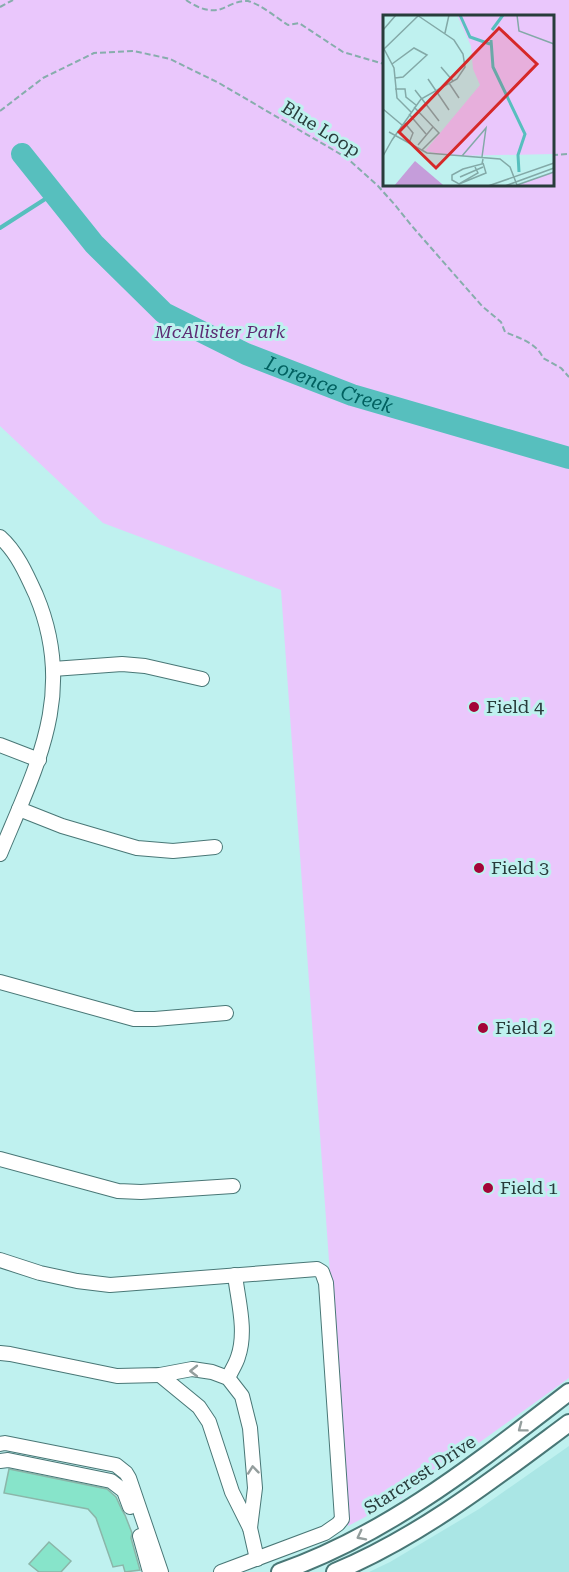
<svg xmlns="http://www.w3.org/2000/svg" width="569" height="1572" viewBox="0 0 569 1572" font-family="'Roboto Serif',serif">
<rect width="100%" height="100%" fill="#bff1ef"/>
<!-- built -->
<path fill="#aae6e5" d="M569 1446V1572H369L390 1562 479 1509Z"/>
<!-- green -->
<path fill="#eac7fc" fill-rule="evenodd" d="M0 0H569V1378L405 1496 348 1526 281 590 103 523 0 426ZM384 16H552V184H384Z"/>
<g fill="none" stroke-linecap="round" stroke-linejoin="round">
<!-- stream -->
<path stroke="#57bfbe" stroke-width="4" d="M0 228 53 194"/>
<!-- river -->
<path stroke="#57bfbe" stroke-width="22" id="s1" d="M22 154 94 244 164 313 246 354 352 395 569 458"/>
</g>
<!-- building -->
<g fill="#87e4ca" stroke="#8bb6a9" stroke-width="1.5">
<path d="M9 1469 107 1489 116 1497 122 1510 125 1515 132 1533 131 1538 140 1570 125 1572 123 1565 113 1567 96 1518 88 1509 4 1493Z"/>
<path d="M49 1542 71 1561 61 1572H39L29 1564Z"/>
</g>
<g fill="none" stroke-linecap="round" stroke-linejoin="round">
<defs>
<g id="minor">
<path d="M0 537C17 552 27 575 36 595 77 692 37 765 0 854"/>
<path d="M53 669 122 664 145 666 202 679"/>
<path d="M0 745 39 760"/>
<path d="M19 809 62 826 137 848 173 851 215 847"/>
<path d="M0 982 134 1019H155L226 1013"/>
<path d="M0 1159 118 1191 141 1192 233 1186"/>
<path d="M0 1260 40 1273 77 1281 110 1285 317 1269 322 1272 326 1283 342 1519 338 1524 325 1533 221 1572"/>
<path d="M0 1353 10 1354 117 1376 160 1375 192 1369 212 1372 228 1378 242 1396 250 1428 255 1488 250 1528"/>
<path d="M160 1375 199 1407 209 1422 232 1492 250 1528 257 1559"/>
<path d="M228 1378C231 1371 236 1364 238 1357 247 1331 238 1301 235 1275"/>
<path d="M0 1444 5 1443 116 1465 126 1473 129 1478 161 1572"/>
<path d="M0 1461 8 1460 111 1481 124 1491 130 1507"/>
<path d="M140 1536 150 1572"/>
</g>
<g id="major">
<path d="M280 1572C389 1534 479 1461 569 1392"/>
<path d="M335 1572C421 1536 495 1478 569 1423"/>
</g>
</defs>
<!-- minor casing -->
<use href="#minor" stroke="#497776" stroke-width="16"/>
<!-- major casing -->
<use href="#major" stroke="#497776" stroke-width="20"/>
<!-- path -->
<g stroke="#87adac" stroke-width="2" stroke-dasharray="6 3" stroke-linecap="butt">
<path d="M186 0C196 7 209 13 221 9 229 6 238 0 248 1 260 4 277 18 288 25L299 23 343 52 384 64"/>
<path d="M0 7 13 0"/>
<path d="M0 111 43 78 94 53 134 51 170 59 219 83 347 158 378 186 395 205 411 225 482 306 501 322 505 332C519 338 537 343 543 358L561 368 569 377"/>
<path d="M552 155 569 154"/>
</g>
<!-- minor -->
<use href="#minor" stroke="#fff" stroke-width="14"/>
<!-- major -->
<use href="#major" stroke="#fff" stroke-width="16"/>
</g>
<!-- one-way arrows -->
<defs><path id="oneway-chevron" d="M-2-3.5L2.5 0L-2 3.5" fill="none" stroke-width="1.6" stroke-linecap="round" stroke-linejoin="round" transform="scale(1.5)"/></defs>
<g stroke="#949e9d">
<use href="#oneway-chevron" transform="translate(194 1371) rotate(-180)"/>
<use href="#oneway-chevron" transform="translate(522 1428) rotate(143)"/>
<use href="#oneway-chevron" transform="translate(253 1470) rotate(-96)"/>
<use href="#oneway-chevron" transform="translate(361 1536) rotate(153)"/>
</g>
<!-- markers -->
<g fill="#a30537" stroke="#bff1ef" stroke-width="2">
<circle cx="474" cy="707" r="6"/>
<circle cx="479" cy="868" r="6"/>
<circle cx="483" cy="1028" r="6"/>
<circle cx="488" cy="1188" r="6"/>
</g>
<g text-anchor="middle" stroke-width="6" stroke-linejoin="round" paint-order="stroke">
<!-- street labels -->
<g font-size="18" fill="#283c3b" stroke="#bff1ef">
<text transform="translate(321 129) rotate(32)" y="6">Blue Loop</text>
<text transform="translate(420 1475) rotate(-33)" y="6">Starcrest Drive</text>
</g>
<!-- park labels -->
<g font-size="18" font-style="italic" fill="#5d2b73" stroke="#bff1ef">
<text x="220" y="338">McAllister Park</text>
</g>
<!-- poi labels -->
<g font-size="18" fill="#283c3b" stroke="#bff1ef" text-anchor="start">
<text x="486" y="713">Field 4</text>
<text x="491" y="874">Field 3</text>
<text x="495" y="1034">Field 2</text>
<text x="500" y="1194">Field 1</text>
</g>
<!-- water labels -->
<g font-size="20" font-style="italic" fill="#016160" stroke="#bff1ef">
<text dy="7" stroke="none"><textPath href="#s1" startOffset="394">Lorence Creek</textPath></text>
</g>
</g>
<!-- overview -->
<g transform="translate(383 15)">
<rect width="171" height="171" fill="#bff1ef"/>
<path d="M74 0H171V139L68 141 42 136 97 70 90 54 88 31ZM171 157V171L136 170Z" fill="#eac7fc"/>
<path d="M32 146 59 169 61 171H11Z" fill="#c59dda"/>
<path fill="none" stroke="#57bfbe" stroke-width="3" d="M77 0 87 22 107 29M109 15 120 0M108 25 110 52 142 119 135 140 136 157"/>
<path fill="none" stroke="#83a9a7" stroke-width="1.5" d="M134 0 136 16 171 29M0 15 13 0M62 18 66 0M0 32 11 53 14 83 28 97M1 34 36 0M9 49 31 33 44 40 20 62 12 63M58 52 70 66M45 64 66 95M66 68 76 83M12 74H22L23 82 33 90M32 75 56 106M31 92 56 118 39 135M0 94 19 110M26 99 43 119M21 107 30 118 26 128M6 117 44 138 117 144 127 152 134 170 171 157M9 125 38 84 74 64 82 52 80 39 71 25 34 0M35 130 50 112M0 141 9 125M79 141 103 113 99 142M92 152 95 158 76 169 69 165V160L80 154 99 149 100 144M77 162 100 152M76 169 103 158 100 148M105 171 171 148M122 171 171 153"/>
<path fill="#d62828" fill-opacity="0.15" stroke="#d62828" stroke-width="3" d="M116 13 154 49 53 153 16 117Z"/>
<rect width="171" height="171" fill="none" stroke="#283c3b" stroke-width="3"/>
</g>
</svg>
